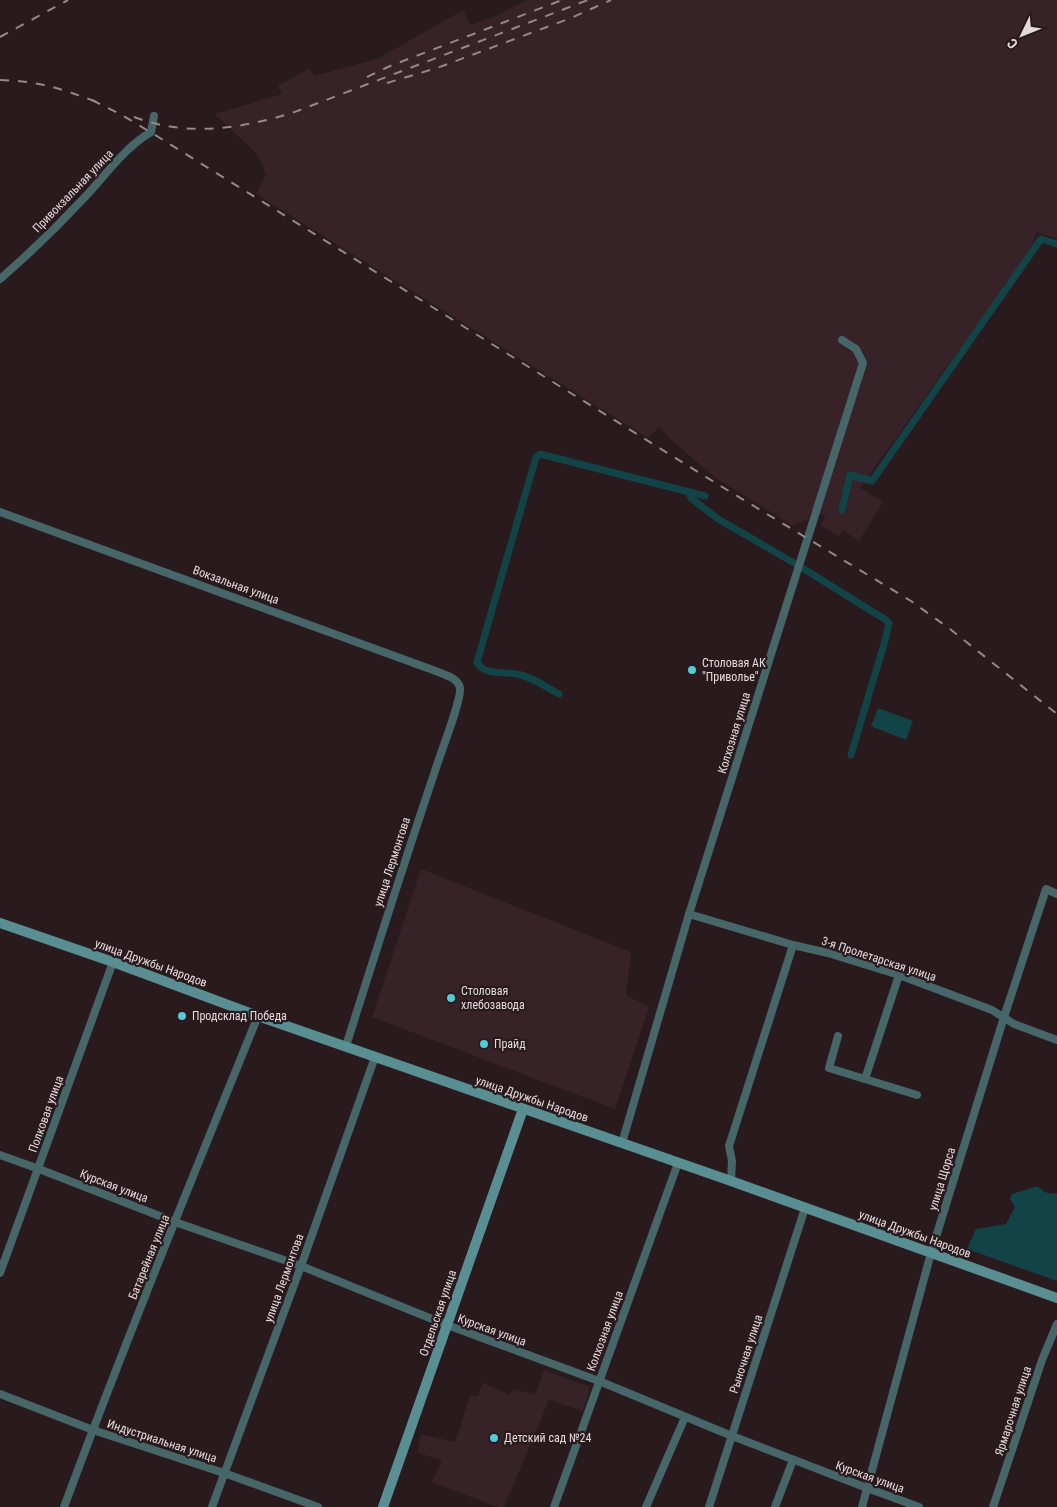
<svg xmlns="http://www.w3.org/2000/svg" width="1057" height="1507" viewBox="0 0 1057 1507" font-family="'Roboto Condensed',sans-serif">
<rect width="100%" height="100%" fill="#291a1e"/>
<!-- built -->
<g fill="#372228">
<path d="M526 0H1057V239L1036 232 1032 248 860 488 883 502 859 541 843 530 839 536 821 525 825 516 811 511 807 520 792 525 717 479 672 441 659 427 648 438 256 194 266 174 257 154 215 114 282 94 278 86 309 68 314 76 377 59 463 10 471 25 498 15Z"/>
<path d="M421 869 631 952 626 995 649 1007 615 1109 372 1017Z"/>
<path d="M544 1370 590 1387 583 1411 549 1400 504 1507H498L432 1482 442 1461 417 1452 421 1434 455 1442 470 1396H478L483 1383 510 1395 513 1389 535 1395Z"/>
</g>
<!-- water -->
<g fill="#124346">
<path d="M878 708 913 721 906 740 871 726Z"/>
<path d="M1038 1186C1044 1193 1048 1194 1057 1193V1281L967 1249 976 1229 1006 1224 1015 1207 1010 1199 1012 1194Z"/>
</g>
<g fill="none" stroke-linecap="round" stroke-linejoin="round">
<!-- canal -->
<g stroke="#124346" stroke-width="7">
<path d="M688 492 692 499 718 519 794 563"/>
<path d="M842 510 850 475 872 481 1041 239 1057 244"/>
<path d="M804 569 886 620 889 623 886 637 851 755"/>
<path d="M559 694C546 687 531 676 516 674 502 671 484 676 477 662L536 457 540 454 705 496"/>
</g>
<!-- street -->
<g stroke="#466668" stroke-width="8">
<path d="M0 279C29 254 57 227 83 199 105 176 124 148 151 132L154 116"/>
<path d="M0 512 433 670C442 674 458 677 460 688 462 699 439 757 435 771 404 863 375 954 346 1046"/>
<path d="M689 914 793 945 828 953 899 975 992 1010 1014 1024 1057 1040"/>
<path d="M838 1036 829 1068 917 1095"/>
<path d="M865 1079 899 975"/>
<path d="M622 1143 689 914 863 363 856 349 842 340"/>
<path d="M0 1155 39 1169 175 1222 301 1266 447 1325 599 1381 732 1436 867 1488 919 1507"/>
<path d="M731 1181 732 1161 729 1146 793 945"/>
<path d="M0 1273 113 962"/>
<path d="M0 1394 93 1430 224 1473 318 1507"/>
<path d="M64 1507C125 1342 192 1179 258 1016"/>
<path d="M212 1507 301 1266 375 1057"/>
<path d="M554 1507 678 1163"/>
<path d="M646 1507 685 1417"/>
<path d="M709 1507 805 1208"/>
<path d="M775 1507 793 1460"/>
<path d="M862 1507 931 1253 1004 1017 1046 889 1057 894"/>
<path d="M993 1507 1042 1360 1057 1324"/>
</g>
<!-- secondary -->
<g stroke="#598f93" stroke-width="10">
<path d="M0 923 113 962 258 1016 731 1181 1057 1298"/>
<path d="M383 1507 523 1109"/>
</g>
<!-- rail -->
<g stroke="#94888a" stroke-width="2" stroke-dasharray="9 9" stroke-linecap="butt">
<path d="M0 37 68 0"/>
<path d="M367 77 390 66 562 0"/>
<path d="M0 80C38 81 64 89 99 103"/>
<path d="M387 83 437 68 571 18 611 0"/>
<path d="M92 100 122 115 160 138 714 482 911 601 950 629 1057 714"/>
<path d="M134 117C187 137 239 129 292 113L588 0"/>
</g>
</g>
<!-- markers -->
<g fill="#51ccd4" stroke="#291a1e" stroke-width="2">
<circle cx="692" cy="670" r="5"/>
<circle cx="451" cy="998" r="5"/>
<circle cx="182" cy="1016" r="5"/>
<circle cx="484" cy="1044" r="5"/>
<circle cx="494" cy="1438" r="5"/>
</g>
<g text-anchor="middle" stroke-width="4.5" stroke-linejoin="round" paint-order="stroke">
<!-- street labels -->
<g font-size="12" fill="#e4d9db" stroke="#291a1e">
<text transform="translate(73 191) rotate(-46)" y="4">Привокзальная улица</text>
<text transform="translate(236 585) rotate(20)" y="4">Вокзальная улица</text>
<text transform="translate(734 733) rotate(-73)" y="4">Колхозная улица</text>
<text transform="translate(392 862) rotate(-72)" y="4">улица Лермонтова</text>
<text transform="translate(879 959) rotate(18)" y="4">3-я Пролетарская улица</text>
<text transform="translate(151 963) rotate(20)" y="4">улица Дружбы Народов</text>
<text transform="translate(532 1099) rotate(19)" y="4">улица Дружбы Народов</text>
<text transform="translate(46 1114) rotate(-70)" y="4">Полковая улица</text>
<text transform="translate(942 1179) rotate(-73)" y="4">улица Щорса</text>
<text transform="translate(114 1186) rotate(21)" y="4">Курская улица</text>
<text transform="translate(915 1234) rotate(20)" y="4">улица Дружбы Народов</text>
<text transform="translate(149 1257) rotate(-68)" y="4">Батарейная улица</text>
<text transform="translate(284 1278) rotate(-70)" y="4">улица Лермонтова</text>
<text transform="translate(438 1313) rotate(-71)" y="4">Отдельская улица</text>
<text transform="translate(492 1330) rotate(20)" y="4">Курская улица</text>
<text transform="translate(605 1331) rotate(-70)" y="4">Колхозная улица</text>
<text transform="translate(746 1354) rotate(-72)" y="4">Рыночная улица</text>
<text transform="translate(1013 1411) rotate(-72)" y="4">Ярмарочная улица</text>
<text transform="translate(162 1441) rotate(18)" y="4">Индустриальная улица</text>
<text transform="translate(870 1477) rotate(20)" y="4">Курская улица</text>
</g>
<!-- poi labels -->
<g font-size="12" fill="#e4d9db" stroke="#291a1e" text-anchor="start">
<text x="702" y="667">Столовая АК<tspan x="702" dy="14">"Приволье"</tspan></text>
<text x="461" y="995">Столовая<tspan x="461" dy="14">хлебозавода</tspan></text>
<text x="192" y="1020">Продсклад Победа</text>
<text x="494" y="1048">Прайд</text>
<text x="504" y="1442">Детский сад №24</text>
</g>
</g>
<!-- north arrow -->
<g transform="translate(1022 35) rotate(227)" stroke="#291a1e" stroke-width="4" paint-order="stroke">
<path d="M0-4L9 19L0 12L-9 19Z" fill="#e4d9db"/>
<text y="-8" font-size="14" font-weight="bold" text-anchor="middle" fill="#e4d9db">С</text>
</g>
</svg>
